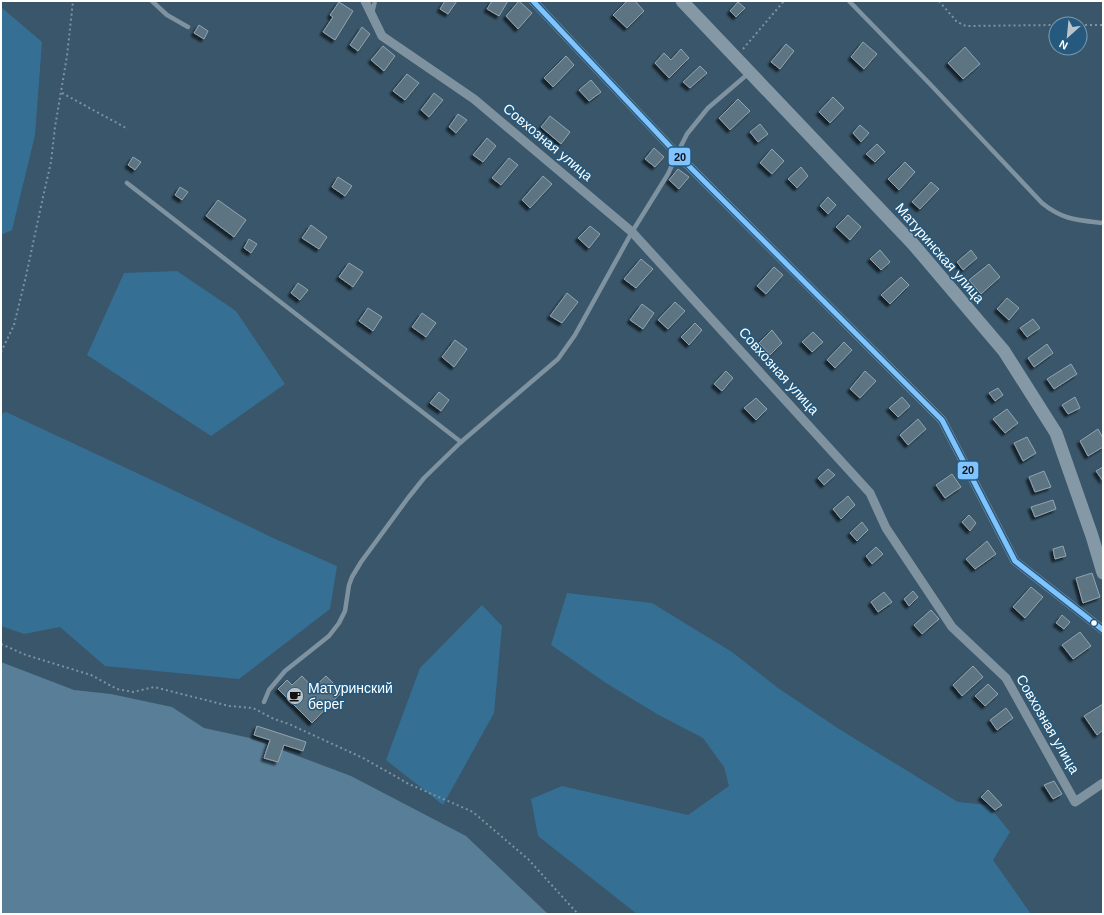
<svg xmlns="http://www.w3.org/2000/svg" width="1104" height="915" viewBox="0 0 1104 915" font-family="Helvetica,sans-serif">
<defs>
<filter id="shadow"><feDropShadow dx="-3" dy="3" stdDeviation="1" flood-color="#0009"/></filter>
</defs>
<rect width="100%" height="100%" fill="#39566a"/>
<!-- green -->
<g fill="#366f94">
<path d="M1 7 42 42 35 135 12 230 1 235Z"/>
<path d="M177 271 236 311 285 384 211 436 87 355 124 273Z"/>
<path d="M6 412 171 489 273 538 337 566 330 609 239 679 105 666 60 627 24 634 1 626V414Z"/>
<path d="M567 593 652 603 732 652 778 688 839 729 958 802 988 805 1010 832 993 860 1031 914H637L538 836 531 799 562 786 688 815 729 786 724 767 703 738 657 714 606 683 551 645Z"/>
<path d="M482 605 502 626 494 713 443 805 386 760 420 668Z"/>
</g>
<!-- water -->
<path fill="#597e97" d="M1 662 74 690 111 694 172 707 204 728 250 738 351 776 466 836 548 914H1Z"/>
<!-- building -->
<g fill="#5d7483" stroke="#92a4af" filter="url(#shadow)">
<path d="M445 1H457L448 14 440 9Z"/>
<path d="M492 1H508L499 16 487 9Z"/>
<path d="M519 1 532 13 518 29 506 16Z"/>
<path d="M627 1H635L644 11 627 28 613 15Z"/>
<path d="M339 2 353 11 335 40 323 32 333 17 330 15Z"/>
<path d="M738 2 745 8 736 17 730 11Z"/>
<path d="M199 25 208 31 204 39 194 33Z"/>
<path d="M362 27 370 34 358 51 350 45Z"/>
<path d="M863 42 877 54 864 69 851 57Z"/>
<path d="M786 44 794 51 780 69 771 62Z"/>
<path d="M383 46 395 56 384 71 371 60Z"/>
<path d="M965 47 980 64 963 79 948 63Z"/>
<path d="M681 49 689 58 669 78 655 63 664 53 671 60Z"/>
<path d="M566 56 574 65 553 87 544 78Z"/>
<path d="M700 66 707 73 690 88 683 82Z"/>
<path d="M407 74 419 83 405 100 393 91Z"/>
<path d="M591 80 601 92 589 101 579 90Z"/>
<path d="M434 93 443 100 429 117 421 110Z"/>
<path d="M833 97 844 108 830 123 819 112Z"/>
<path d="M738 99 750 111 730 130 719 118Z"/>
<path d="M458 114 467 120 456 133 449 127Z"/>
<path d="M550 116 570 132 561 144 541 127Z"/>
<path d="M760 124 768 134 758 142 750 132Z"/>
<path d="M860 125 869 133 861 142 853 133Z"/>
<path d="M487 138 496 146 483 162 473 155Z"/>
<path d="M877 144 885 152 875 162 866 154Z"/>
<path d="M654 148 664 157 655 167 645 159Z"/>
<path d="M772 149 784 161 772 174 760 163Z"/>
<path d="M133 157 141 162 135 170 128 165Z"/>
<path d="M509 158 518 165 501 185 492 178Z"/>
<path d="M905 162 915 172 899 190 888 179Z"/>
<path d="M801 167 808 176 797 188 788 179Z"/>
<path d="M678 169 689 177 679 189 669 180Z"/>
<path d="M543 176 552 184 530 208 522 200Z"/>
<path d="M338 177 352 186 345 196 332 187Z"/>
<path d="M931 182 939 189 920 209 912 202Z"/>
<path d="M180 187 188 192 182 200 175 195Z"/>
<path d="M828 197 836 205 828 214 820 206Z"/>
<path d="M218 200 246 220 234 237 206 216Z"/>
<path d="M848 215 861 227 850 240 836 227Z"/>
<path d="M311 225 327 237 319 249 302 238Z"/>
<path d="M590 226 600 234 589 248 578 238Z"/>
<path d="M249 239 257 244 251 253 244 248Z"/>
<path d="M880 250 890 262 881 270 870 259Z"/>
<path d="M971 250 977 258 963 270 957 262Z"/>
<path d="M641 259 653 269 636 288 624 279Z"/>
<path d="M349 263 363 272 353 287 339 277Z"/>
<path d="M989 264 1000 277 981 294 969 280Z"/>
<path d="M774 267 783 275 766 294 757 286Z"/>
<path d="M901 277 909 285 890 304 881 295Z"/>
<path d="M298 283 308 290 300 300 291 293Z"/>
<path d="M567 293 578 302 562 323 550 316Z"/>
<path d="M1007 298 1019 308 1009 320 997 309Z"/>
<path d="M675 302 685 311 668 329 658 320Z"/>
<path d="M642 304 654 313 643 329 630 320Z"/>
<path d="M368 308 382 317 373 331 359 321Z"/>
<path d="M422 313 436 323 426 337 412 327Z"/>
<path d="M1033 319 1040 328 1027 337 1020 328Z"/>
<path d="M695 323 702 330 689 345 681 337Z"/>
<path d="M772 330 782 343 770 355 759 343Z"/>
<path d="M813 332 823 342 812 352 802 342Z"/>
<path d="M455 340 467 349 454 367 442 357Z"/>
<path d="M844 342 852 350 835 368 827 360Z"/>
<path d="M1047 344 1053 353 1034 367 1028 358Z"/>
<path d="M1071 364 1077 374 1054 389 1047 379Z"/>
<path d="M726 371 733 378 722 391 714 384Z"/>
<path d="M865 371 876 381 860 398 850 389Z"/>
<path d="M998 388 1003 395 995 401 989 393Z"/>
<path d="M439 392 449 400 441 411 430 403Z"/>
<path d="M902 397 910 406 898 417 889 408Z"/>
<path d="M1075 397 1080 408 1068 414 1062 405Z"/>
<path d="M756 398 767 409 756 420 744 408Z"/>
<path d="M1007 409 1018 423 1005 433 993 419Z"/>
<path d="M918 419 926 429 908 445 900 435Z"/>
<path d="M1098 429 1103 438V447L1088 456 1080 441Z"/>
<path d="M1027 437 1036 453 1023 461 1014 443Z"/>
<path d="M1103 467V481L1096 471Z"/>
<path d="M828 469 835 475 824 485 818 478Z"/>
<path d="M1044 471 1051 487 1035 492 1029 477Z"/>
<path d="M952 474 961 487 945 498 936 485Z"/>
<path d="M848 496 855 505 841 519 833 509Z"/>
<path d="M1053 500 1056 509 1035 517 1031 507Z"/>
<path d="M969 515 976 523 970 531 962 522Z"/>
<path d="M862 522 868 530 857 541 850 533Z"/>
<path d="M987 541 996 554 975 569 966 559Z"/>
<path d="M1063 546 1066 556 1055 559 1053 549Z"/>
<path d="M876 547 883 554 872 564 866 556Z"/>
<path d="M1092 573 1100 597 1083 603 1076 578Z"/>
<path d="M1031 587 1043 597 1025 618 1013 607Z"/>
<path d="M913 591 918 597 909 606 904 599Z"/>
<path d="M884 592 892 602 878 612 871 602Z"/>
<path d="M931 610 939 619 922 634 914 625Z"/>
<path d="M1062 615 1070 622 1064 629 1056 623Z"/>
<path d="M1080 632 1091 646 1073 659 1062 645Z"/>
<path d="M973 666 983 677 962 696 953 685Z"/>
<path d="M302 676 313 688 326 676 342 692 312 723 278 689 287 680 292 685Z"/>
<path d="M988 684 998 694 985 706 975 696Z"/>
<path d="M1103 704V730L1097 735 1084 716Z"/>
<path d="M1006 708 1013 718 997 730 990 720Z"/>
<path d="M257 726 306 742 303 751 284 745 278 762 264 758 270 740 254 735Z"/>
<path d="M1054 781 1062 794 1053 799 1044 785Z"/>
<path d="M988 790 1002 805 995 810 981 797Z"/>
</g>
<g fill="none" stroke-linecap="round" stroke-linejoin="round">
<!-- path -->
<g stroke="#7f92a0" stroke-width="2" stroke-dasharray="2 3" stroke-linecap="butt">
<path d="M939 1 957 22 966 26 1056 25"/>
<path d="M1080 25H1103"/>
<path d="M743 49 784 1"/>
<path d="M62 93 128 129"/>
<path d="M1 352 14 325 26 276 43 197 51 162 55 127 67 56 73 1"/>
<path d="M1 644 26 655 91 675 117 689 133 692 154 687 229 706 253 708 274 719 289 724 363 758 409 784 473 812 528 859 578 914"/>
</g>
<!-- lane -->
<g stroke="#7f92a0" stroke-width="4.5">
<path d="M152 1 167 15 188 27"/>
<path d="M849 1 929 83 1042 203C1063 220 1077 220 1103 223"/>
<path d="M372 13 375 1"/>
<path d="M127 183 461 442"/>
<path d="M264 702 269 690 285 671 329 636 339 623 345 611 349 585 352 577 361 562 408 498 424 478 461 442 558 359 575 335 632 232 668 174 677 154 687 134 708 108 749 73"/>
</g>
<!-- street -->
<g stroke="#7f92a0" stroke-width="9">
<path d="M365 1 382 36 474 99 632 232 870 493 886 528 952 627 1006 678 1075 802 1103 783"/>
<path d="M533 1 677 154 942 420 1015 561 1103 630"/>
</g>
<!-- secondary -->
<path stroke="#8598a6" stroke-width="13" d="M682 1 913 244 1004 351 1056 433 1092 536 1103 573"/>
<defs>
<path id="bus-1" d="M533 1 677 154 942 420 1015 561 1103 630"/>
</defs>
<!-- bus-1 casing -->
<use href="#bus-1" stroke="#255a7e" stroke-width="8"/>
<!-- bus-1 -->
<use href="#bus-1" stroke="#80c4ff" stroke-width="5"/>
</g>
<!-- icons -->
<defs>
<symbol id="cafe-disc" viewBox="-11 -11 22 22"><circle r="9.5" fill="#bac4cb" stroke="#255a7e"/><path d="M-5.5-4.5H6V0H3Q3 3.5 0 3.5H-2.5Q-5.5 3.5-5.5 0ZM3-3.2v2h1.7v-2ZM-6 4.5H4V6H-6Z" fill="#111"/></symbol>
</defs>
<g fill-rule="evenodd">
<use href="#cafe-disc" x="285" y="686" width="20" height="20"/>
</g>
<!-- markers -->
<circle fill="#fff" stroke="#255a7e" stroke-width="1.5" cx="1094" cy="623" r="3.5"/>
<g text-anchor="middle" stroke-width="3" stroke-linejoin="round" paint-order="stroke">
<!-- street labels -->
<g font-size="14" fill="#fff" stroke="#255a7e">
<text transform="translate(548 142) rotate(40)" y="5">Совхозная улица</text>
<text transform="translate(940 253) rotate(49)" y="5">Матуринская улица</text>
<text transform="translate(779 371) rotate(48)" y="5">Совхозная улица</text>
<text transform="translate(1048 724) rotate(60)" y="5">Совхозная улица</text>
</g>
<!-- poi labels -->
<g font-size="14" fill="#fff" stroke="#255a7e" text-anchor="start">
<text x="308" y="693">Матуринский<tspan x="308" dy="16">берег</tspan></text>
</g>
</g>
<g stroke="#255a7e" stroke-width="1.5">
<rect x="668" y="147" width="23" height="19" rx="4" fill="#80c4ff"/>
<rect x="957" y="461" width="22" height="19" rx="4" fill="#80c4ff"/>
</g>
<g font-size="11" text-anchor="middle" font-weight="bold" fill="#111">
<text x="680" y="161">20</text>
<text x="968" y="474">20</text>
</g>
<!-- border -->
<rect width="1104" height="915" fill="none" stroke="#ffffff" stroke-width="4"/>
<!-- north arrow -->
<g transform="translate(1068 36) rotate(207)"><circle r="19" fill="#255a7e" stroke="#7c9cb2"/>
<path d="M0-3L7 15L0 10L-7 15Z" fill="#bac4cb"/>
<text y="-6" font-size="11" font-weight="bold" text-anchor="middle" fill="#ffffff">N</text>
</g>
</svg>
